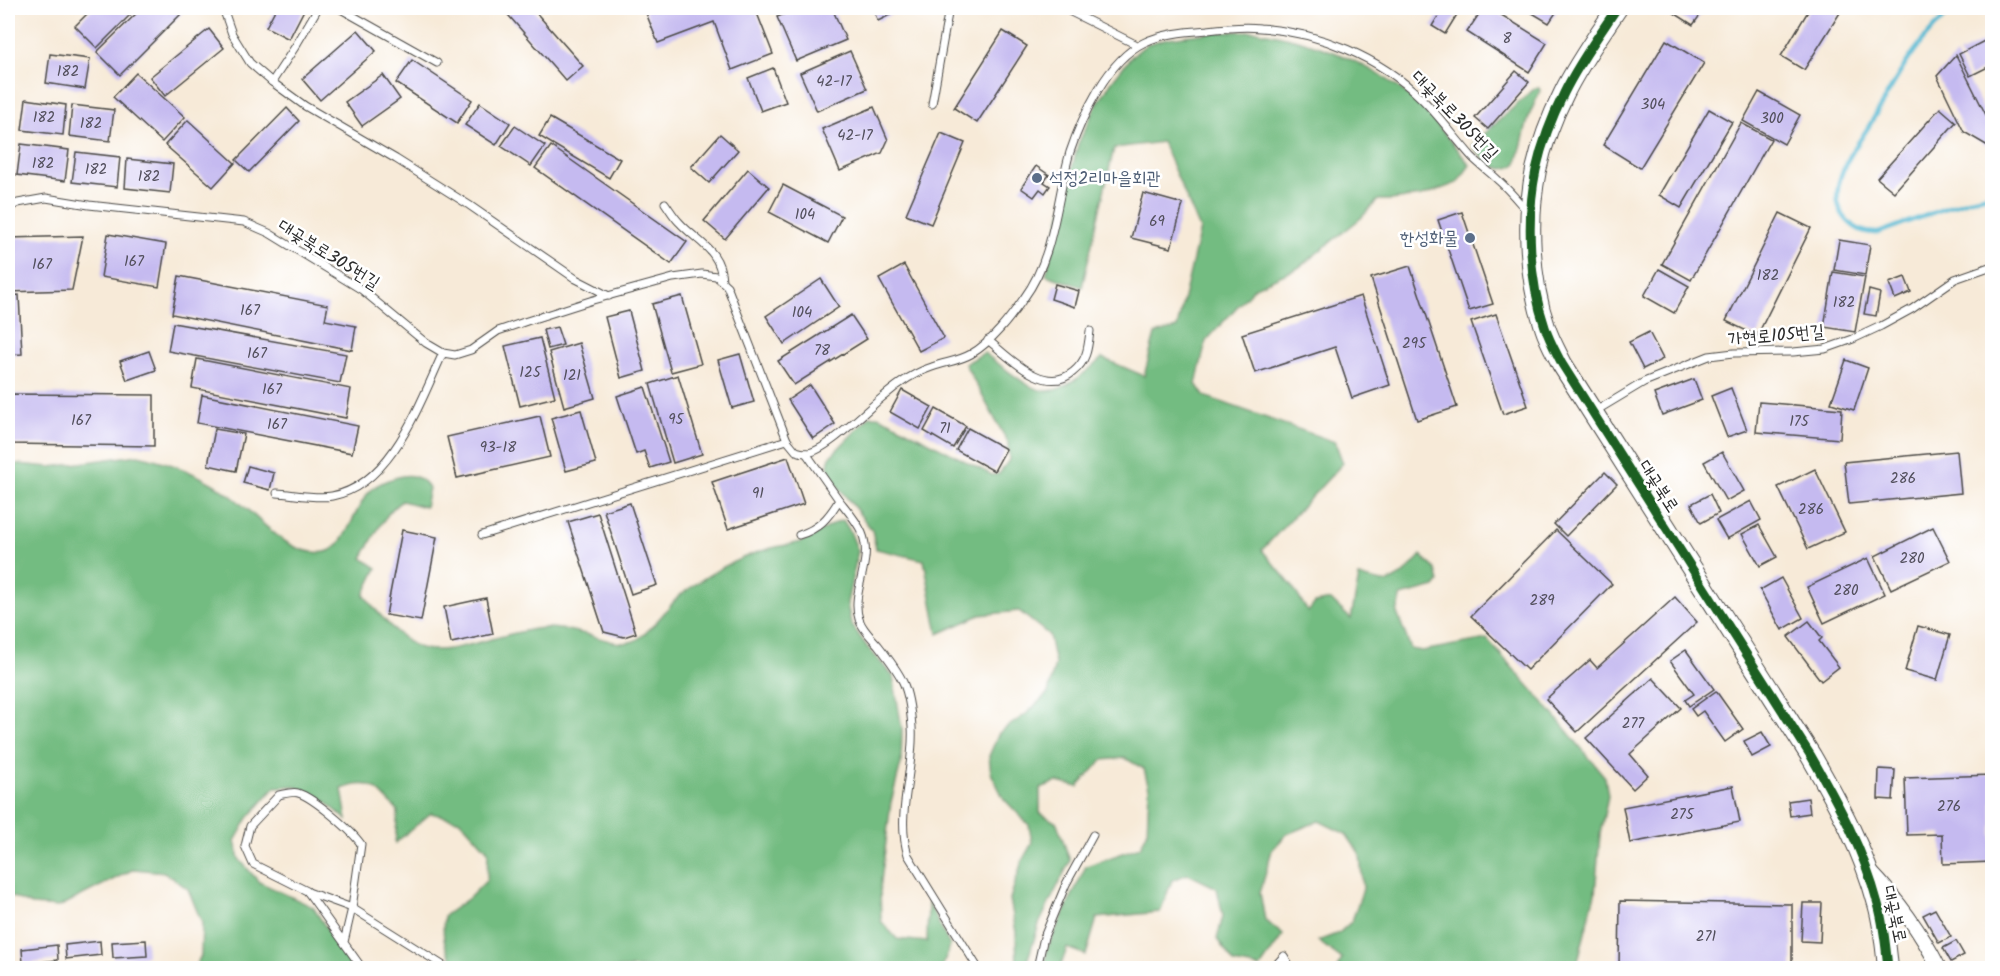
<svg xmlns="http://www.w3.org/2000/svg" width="2000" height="976" viewBox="0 0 2000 976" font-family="Kalam,'Poor Story',sans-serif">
<rect width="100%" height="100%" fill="#fff"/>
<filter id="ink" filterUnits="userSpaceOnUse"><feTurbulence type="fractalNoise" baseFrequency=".0167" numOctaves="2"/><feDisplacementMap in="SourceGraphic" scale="12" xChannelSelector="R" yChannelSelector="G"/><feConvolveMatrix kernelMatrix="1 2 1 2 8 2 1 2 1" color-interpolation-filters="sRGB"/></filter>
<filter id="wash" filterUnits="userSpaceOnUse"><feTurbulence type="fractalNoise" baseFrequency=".008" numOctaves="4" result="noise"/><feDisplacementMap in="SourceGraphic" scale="24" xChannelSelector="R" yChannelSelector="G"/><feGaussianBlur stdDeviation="1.35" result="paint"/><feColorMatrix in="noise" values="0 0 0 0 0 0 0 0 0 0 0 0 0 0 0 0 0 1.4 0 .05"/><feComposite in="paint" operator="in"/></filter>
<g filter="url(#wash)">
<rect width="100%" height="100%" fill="#f7ead8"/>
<!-- forest -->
<g fill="#73bc81" stroke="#4f7456" stroke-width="1.5">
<path d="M1257 31C1309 40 1360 58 1402 90 1428 110 1449 140 1470 165L1457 183 1422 196 1391 200H1378L1361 218 1298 268 1255 287 1206 341 1196 384 1204 396 1335 442 1343 463 1262 550 1292 586 1308 612 1315 603 1331 600 1351 619 1359 577 1387 583 1405 573 1421 555 1436 570 1439 582 1435 587 1401 596 1397 613 1411 649 1422 651 1487 639 1555 716 1605 777 1608 796 1600 834 1595 894 1576 968H1337L1342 959 1318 941 1339 933 1352 921 1363 889 1360 854 1346 834 1319 821 1287 834 1272 850 1260 893 1265 920 1283 935 1260 968 1234 963 1217 939 1223 916 1217 888 1188 874 1172 880 1160 912 1097 918 1086 955 1067 948 1060 968H1045L1047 949 1086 866 1140 847 1147 833 1149 788 1144 769 1125 758 1102 760 1078 787 1057 782 1040 788V813L1057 823 1070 861 1039 924 1025 968H1017L1016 932 1010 899 1022 861 1032 843 1029 825 1004 799 991 773 989 756 999 733 1026 714 1048 693 1055 664 1049 635 1019 611 980 615 938 634 924 560 876 549 872 530 833 480C829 471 826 466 830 457L870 416H878L889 421 992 475 999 474 1009 460 1008 443 965 364 984 353C1040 394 1044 410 1102 358L1144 376 1155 334 1177 328 1200 229 1162 142 1114 148 1082 287 1046 275 1078 144 1096 106 1112 81 1131 57 1147 44 1168 38 1216 32Z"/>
<path d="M1535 88H1539L1540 91 1529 116 1517 163C1500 178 1483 160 1472 145Z"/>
<path d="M138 455C171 462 207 477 234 498 259 517 289 558 325 552 349 548 354 500 376 486 384 481 393 478 402 476 415 474 421 478 429 488L425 507 402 501C385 511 372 541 362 558L377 568 364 595C377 612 400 641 420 648 450 658 509 629 545 628 557 628 569 630 581 633 598 636 617 647 634 641 647 636 668 607 679 596 684 592 689 589 694 585 717 569 745 555 772 548 782 545 793 545 803 541 817 536 828 524 843 520L850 531 858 551 847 603 851 624 868 648 893 676 902 729 901 764 891 802 880 889 881 921 897 939 927 942 928 902 950 946 942 968H472L468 963 459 966C443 951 442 936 444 916L469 898 487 880 488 851 461 821 431 813 395 843 398 811C377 790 373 777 342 789L347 820 320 797 294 786 275 787 248 818 235 841 239 859 259 882 313 907 352 968H194L201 956 202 923 188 889 164 872 134 869 59 907 32 905 8 895V463L50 467Z"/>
</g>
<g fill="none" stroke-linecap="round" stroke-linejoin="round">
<!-- stream -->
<path stroke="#52b8d1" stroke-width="4.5" d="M1956 8C1916 37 1894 84 1869 126 1857 145 1841 166 1838 188 1834 213 1853 234 1878 233L1970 199 1992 194"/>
</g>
<g id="blocks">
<!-- building -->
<g fill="#c5baf0">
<path d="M93 8H137L97 48 75 26Z"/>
<path d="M142 8H187L120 75 97 52Z"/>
<path d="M276 8H305L289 39 266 27Z"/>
<path d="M502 8H532L583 66 566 81Z"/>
<path d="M644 8H755L773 54 732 70 714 22 658 43Z"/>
<path d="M800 8H832L846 40 796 61 777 17Z"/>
<path d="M872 8H897L898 11 878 21Z"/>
<path d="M1443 8H1461L1445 34 1432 26Z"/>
<path d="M1483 8H1490L1547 43 1529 72 1467 32Z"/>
<path d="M1524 8H1559L1549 23Z"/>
<path d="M1669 8H1705L1693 25 1668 9Z"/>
<path d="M1810 8H1843L1804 70 1781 56Z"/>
<path d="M209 29 224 48 165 96 150 77Z"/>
<path d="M358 30 376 51 320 100 302 79Z"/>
<path d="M1003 31 1027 46 977 123 954 108Z"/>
<path d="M1992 37V65L1970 76 1959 54Z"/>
<path d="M1666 40 1704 63 1640 168 1603 145Z"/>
<path d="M850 51 867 89 817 111 800 73Z"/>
<path d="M50 54 90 59 85 89 46 83Z"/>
<path d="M1956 55 1992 127V143L1988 146 1964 132 1937 76Z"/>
<path d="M412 60 472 100 457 123 396 83Z"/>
<path d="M773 68 786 102 761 111 748 78Z"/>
<path d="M1516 71 1529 82 1488 129 1475 118Z"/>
<path d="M136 73 185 117 162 142 113 97Z"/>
<path d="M383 75 400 99 362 126 345 102Z"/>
<path d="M1759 92 1800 115 1784 144 1743 121Z"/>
<path d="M26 99 66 105 63 135 22 130Z"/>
<path d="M480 103 510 123 496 145 465 125Z"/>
<path d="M72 105 114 110 110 141 69 136Z"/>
<path d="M874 107 888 140 882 153 840 171 822 129Z"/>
<path d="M287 108 299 121 249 172 236 160Z"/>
<path d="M1940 108 1956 122 1894 192 1877 178Z"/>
<path d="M1709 109 1732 122 1681 208 1659 195Z"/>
<path d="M550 118 620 159 609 178 539 136Z"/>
<path d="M188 120 235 163 213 187 165 145Z"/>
<path d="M1741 123 1771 139 1691 280 1662 264Z"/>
<path d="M515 126 545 146 531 166 501 146Z"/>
<path d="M941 133 965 143 931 224 906 214Z"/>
<path d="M720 134 738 150 709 183 691 167Z"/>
<path d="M21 144 69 150 65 181 17 175Z"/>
<path d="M551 146 687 242 671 264 535 168Z"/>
<path d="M76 152 120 157 117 187 72 182Z"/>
<path d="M127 159 173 164 170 193 125 188Z"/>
<path d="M1036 166 1049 175 1044 182 1050 186 1045 193 1040 189 1034 197 1021 188Z"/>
<path d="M748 169 769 187 725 239 704 221Z"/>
<path d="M783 185 842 216 828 243 769 212Z"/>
<path d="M1143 193 1183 204 1171 248 1131 238Z"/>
<path d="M1462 212 1493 304 1469 311 1438 220Z"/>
<path d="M1780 213 1811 228 1757 336 1726 321Z"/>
<path d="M108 234 166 244 159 287 101 277Z"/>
<path d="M83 236 72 290 8 292V238Z"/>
<path d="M1839 240 1870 245 1865 275 1834 270Z"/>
<path d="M904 265 944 338 919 351 879 279Z"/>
<path d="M1410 266 1457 407 1417 420 1371 278Z"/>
<path d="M1659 269 1689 286 1674 313 1644 296Z"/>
<path d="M1833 272 1865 277 1855 332 1824 327Z"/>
<path d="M179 276 328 305 325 320 356 326 352 350 172 314Z"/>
<path d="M1905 277 1911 292 1895 299 1889 283Z"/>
<path d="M821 279 839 307 784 344 766 316Z"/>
<path d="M1055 284 1079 291 1075 307 1051 299Z"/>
<path d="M1869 290 1880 293 1876 316 1864 314Z"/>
<path d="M19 295 22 354 8 355V296Z"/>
<path d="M682 296 701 364 671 372 652 304Z"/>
<path d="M1361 296 1390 385 1352 398 1335 347 1255 373 1242 334Z"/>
<path d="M629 311 645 371 621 378 605 317Z"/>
<path d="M1496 314 1528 406 1503 414 1471 322Z"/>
<path d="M851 315 867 339 794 385 778 361Z"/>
<path d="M173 323 346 354 340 383 168 351Z"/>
<path d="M557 327 563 345 548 349 543 330Z"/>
<path d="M1649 332 1663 359 1643 369 1629 342Z"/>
<path d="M540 338 555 397 520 406 505 346Z"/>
<path d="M579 343 595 398 564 407 549 352Z"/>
<path d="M149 351 156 370 127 380 120 361Z"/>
<path d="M740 354 754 402 732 408 718 360Z"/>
<path d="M197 359 351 389 346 418 192 388Z"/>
<path d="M1846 360 1868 368 1854 410 1831 403Z"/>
<path d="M678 375 702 454 673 463 650 384Z"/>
<path d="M1694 379 1702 400 1662 415 1654 394Z"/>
<path d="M810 385 835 424 813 439 788 400Z"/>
<path d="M645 387 669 462 650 468 644 451 636 454 617 396Z"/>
<path d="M1731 388 1747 430 1727 437 1711 396Z"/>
<path d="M902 390 932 407 920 429 890 412Z"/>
<path d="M8 394 154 395V446L8 444Z"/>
<path d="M202 395 358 426 352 453 197 423Z"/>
<path d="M1759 402 1842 409 1840 439 1756 432Z"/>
<path d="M936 409 966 426 953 448 924 431Z"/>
<path d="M581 410 596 463 566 471 551 418Z"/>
<path d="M540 416 550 457 457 478 447 437Z"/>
<path d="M968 428 1006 449 994 471 956 450Z"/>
<path d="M215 429 244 434 236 471 208 465Z"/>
<path d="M1957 451 1961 493 1849 504 1844 462Z"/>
<path d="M1722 452 1744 491 1726 501 1704 462Z"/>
<path d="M788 457 804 504 728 529 712 482Z"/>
<path d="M248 466 274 473 270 490 243 483Z"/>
<path d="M1815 469 1845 532 1808 549 1778 487Z"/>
<path d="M1605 472 1617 484 1566 536 1554 524Z"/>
<path d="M1710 494 1719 513 1701 523 1691 504Z"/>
<path d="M1751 501 1761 520 1727 539 1716 520Z"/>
<path d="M630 503 657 585 631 594 604 511Z"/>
<path d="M598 513 636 633 624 637 604 632 568 522Z"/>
<path d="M1759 525 1777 557 1760 566 1742 534Z"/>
<path d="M1933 527 1950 561 1891 589 1875 556Z"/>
<path d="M402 530 437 537 421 621 386 615Z"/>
<path d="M1556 530 1612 584 1527 670 1471 616Z"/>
<path d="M1868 558 1885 594 1824 623 1807 587Z"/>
<path d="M1781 578 1803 618 1782 630 1760 590Z"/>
<path d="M1675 597 1697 622 1577 732 1546 699 1590 660 1597 668Z"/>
<path d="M486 598 493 634 451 643 444 607Z"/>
<path d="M1809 621 1822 638 1819 641 1839 667 1821 681 1788 637Z"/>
<path d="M1918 626 1950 635 1937 680 1905 671Z"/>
<path d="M1686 650 1714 689 1689 706 1685 700 1694 694 1670 661Z"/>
<path d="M1653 678 1681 708 1630 754 1648 775 1633 789 1586 738Z"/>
<path d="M1716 691 1743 729 1725 742 1703 711 1696 716 1691 709Z"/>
<path d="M1762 732 1771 747 1752 757 1744 741Z"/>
<path d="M1879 769 1895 770 1893 800 1878 799Z"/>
<path d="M1992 775V862L1943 864 1942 834 1907 835 1905 778Z"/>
<path d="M1733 786 1740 822 1630 843 1623 807Z"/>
<path d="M1808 798 1810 813 1790 816 1788 801Z"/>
<path d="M1620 901 1792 904V968H1619Z"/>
<path d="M1803 903H1822L1820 942 1801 941Z"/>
<path d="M1935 909 1951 937 1939 943 1923 915Z"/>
<path d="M146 940 147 956 113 958 112 942Z"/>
<path d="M100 941 101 955 66 959 65 945Z"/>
<path d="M1956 941 1964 955 1951 962 1943 948Z"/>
<path d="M57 945 58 960 23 964 22 949Z"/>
</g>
</g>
</g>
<g filter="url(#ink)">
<use href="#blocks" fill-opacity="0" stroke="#4a4845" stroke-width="1.5"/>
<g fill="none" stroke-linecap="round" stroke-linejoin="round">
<defs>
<g id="lane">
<path d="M223 8 232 34 250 63 272 82"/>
<path d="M318 8 295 47 272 82 305 106 396 159 469 205 576 279 609 296"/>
<path d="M339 8 437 63"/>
<path d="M925 8 936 10 943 8"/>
<path d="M1063 8 1137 45"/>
<path d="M932 104 949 8"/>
<path d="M665 203C670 210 674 217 679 222 698 243 721 250 722 281"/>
<path d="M8 208 18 203 46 198 89 205 244 222 269 233 362 290 426 343 443 353 455 355 471 350 498 331 527 321 593 300 673 278 702 274 716 276 727 286 787 440 796 451C799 452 803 453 806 453 825 453 867 409 884 396 899 383 913 373 932 367 945 362 959 361 971 354 992 342 1010 318 1024 298 1055 256 1056 200 1070 152 1077 131 1087 109 1098 90 1128 40 1153 34 1208 30 1225 28 1243 26 1260 28 1318 32 1380 57 1422 99 1440 117 1455 138 1472 157 1481 166 1491 173 1499 181 1509 190 1518 201 1527 211"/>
<path d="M988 340C1009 357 1045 396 1073 372 1087 361 1088 348 1090 331"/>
<path d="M1594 412 1644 382 1709 356 1734 353 1793 352 1825 349 1853 339 1881 326 1912 309 1955 279 1992 266"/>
<path d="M277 493C293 494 317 499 332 496 392 485 420 402 443 353"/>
<path d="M839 500C847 510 857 521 862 533 874 561 850 592 859 619 862 629 871 637 878 645 903 677 909 686 912 727 915 770 895 814 908 855L978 968"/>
<path d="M482 535 787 440"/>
<path d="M799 535C819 529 829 517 839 500L806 453"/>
<path d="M308 892 352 908 447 968"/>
<path d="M344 942 352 908 361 844C351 830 314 798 298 793 293 791 284 794 279 795L250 826 245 846 253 864 307 891 362 968"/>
<path d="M1037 968 1044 937 1066 884 1093 835"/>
<path d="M1273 968 1284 956 1291 968"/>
</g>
<path id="street" d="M1869 870C1897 899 1921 932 1939 968"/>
<path id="secondary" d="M1617 8C1599 35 1578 64 1564 93 1552 117 1542 143 1536 170 1526 218 1529 281 1545 327 1549 340 1556 352 1562 364L1811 756C1838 803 1864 851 1878 904 1884 925 1886 947 1888 968"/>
</defs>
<!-- lane casing -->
<use href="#lane" stroke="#4a4845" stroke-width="9"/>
<!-- street casing -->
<use href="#street" stroke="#4a4845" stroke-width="16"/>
<!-- secondary casing -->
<use href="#secondary" stroke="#4a4845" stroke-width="22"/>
<!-- lane -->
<use href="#lane" stroke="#fff" stroke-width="7"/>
<!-- street -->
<use href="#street" stroke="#fff" stroke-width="14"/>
<!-- secondary -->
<use href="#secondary" stroke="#fff" stroke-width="20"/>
<defs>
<path id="cycleway" d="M1617 8C1599 35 1578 64 1564 93 1552 117 1542 143 1536 170 1526 218 1529 281 1545 327 1549 340 1556 352 1562 364L1811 756C1838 803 1864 851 1878 904 1884 925 1886 947 1888 968"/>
</defs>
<!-- cycleway casing -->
<use href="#cycleway" stroke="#fff" stroke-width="13"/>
<!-- cycleway -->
<use href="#cycleway" stroke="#1b5e20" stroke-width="9"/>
</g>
</g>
<!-- markers -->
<g fill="#5c6f8a" stroke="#fff" stroke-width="2">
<circle cx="1037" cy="178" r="6"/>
<circle cx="1470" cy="238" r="6"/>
</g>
<g text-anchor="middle" stroke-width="5" stroke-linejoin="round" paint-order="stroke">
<!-- number labels -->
<g font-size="15" fill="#524f5c">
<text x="1507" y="43">8</text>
<text x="68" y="76">182</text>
<text x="834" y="86">42-17</text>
<text x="1653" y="109">304</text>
<text x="44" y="122">182</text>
<text x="1772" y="123">300</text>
<text x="91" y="128">182</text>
<text x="855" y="140">42-17</text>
<text x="43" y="168">182</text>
<text x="96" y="174">182</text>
<text x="149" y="181">182</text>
<text x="805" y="219">104</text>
<text x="1157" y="226">69</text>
<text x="134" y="266">167</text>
<text x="42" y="269">167</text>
<text x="1768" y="280">182</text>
<text x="1844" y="307">182</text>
<text x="250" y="315">167</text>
<text x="802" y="317">104</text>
<text x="1414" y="348">295</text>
<text x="822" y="355">78</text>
<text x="257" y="358">167</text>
<text x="530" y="377">125</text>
<text x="572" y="380">121</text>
<text x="272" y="394">167</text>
<text x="676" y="424">95</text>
<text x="81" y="425">167</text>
<text x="1799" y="426">175</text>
<text x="277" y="429">167</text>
<text x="945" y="433">71</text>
<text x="498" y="452">93-18</text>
<text x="1903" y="483">286</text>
<text x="758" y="498">91</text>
<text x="1811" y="514">286</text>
<text x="1912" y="563">280</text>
<text x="1846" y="595">280</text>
<text x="1542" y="605">289</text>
<text x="1633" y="728">277</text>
<text x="1949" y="811">276</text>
<text x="1682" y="819">275</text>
<text x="1706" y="941">271</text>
</g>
<!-- street labels -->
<g font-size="18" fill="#2b2b2b" stroke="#fff">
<text transform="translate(1455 115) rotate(46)" y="6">대곶북로305번길</text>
<text transform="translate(329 254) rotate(32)" y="6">대곶북로305번길</text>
<text transform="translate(1776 335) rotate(-5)" y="6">가현로105번길</text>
<text transform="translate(1659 486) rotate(57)" y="6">대곶북로</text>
<text transform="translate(1895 914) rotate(78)" y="6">대곶북로</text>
</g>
<!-- service labels -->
<g font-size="18" fill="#4e5e75" stroke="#fff" text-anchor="start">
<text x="1049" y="184">석정2리마을회관</text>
<text x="1458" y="244" text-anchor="end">한성화물</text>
</g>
</g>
<!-- margin -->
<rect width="2000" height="976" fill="none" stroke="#fff" stroke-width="30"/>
</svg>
